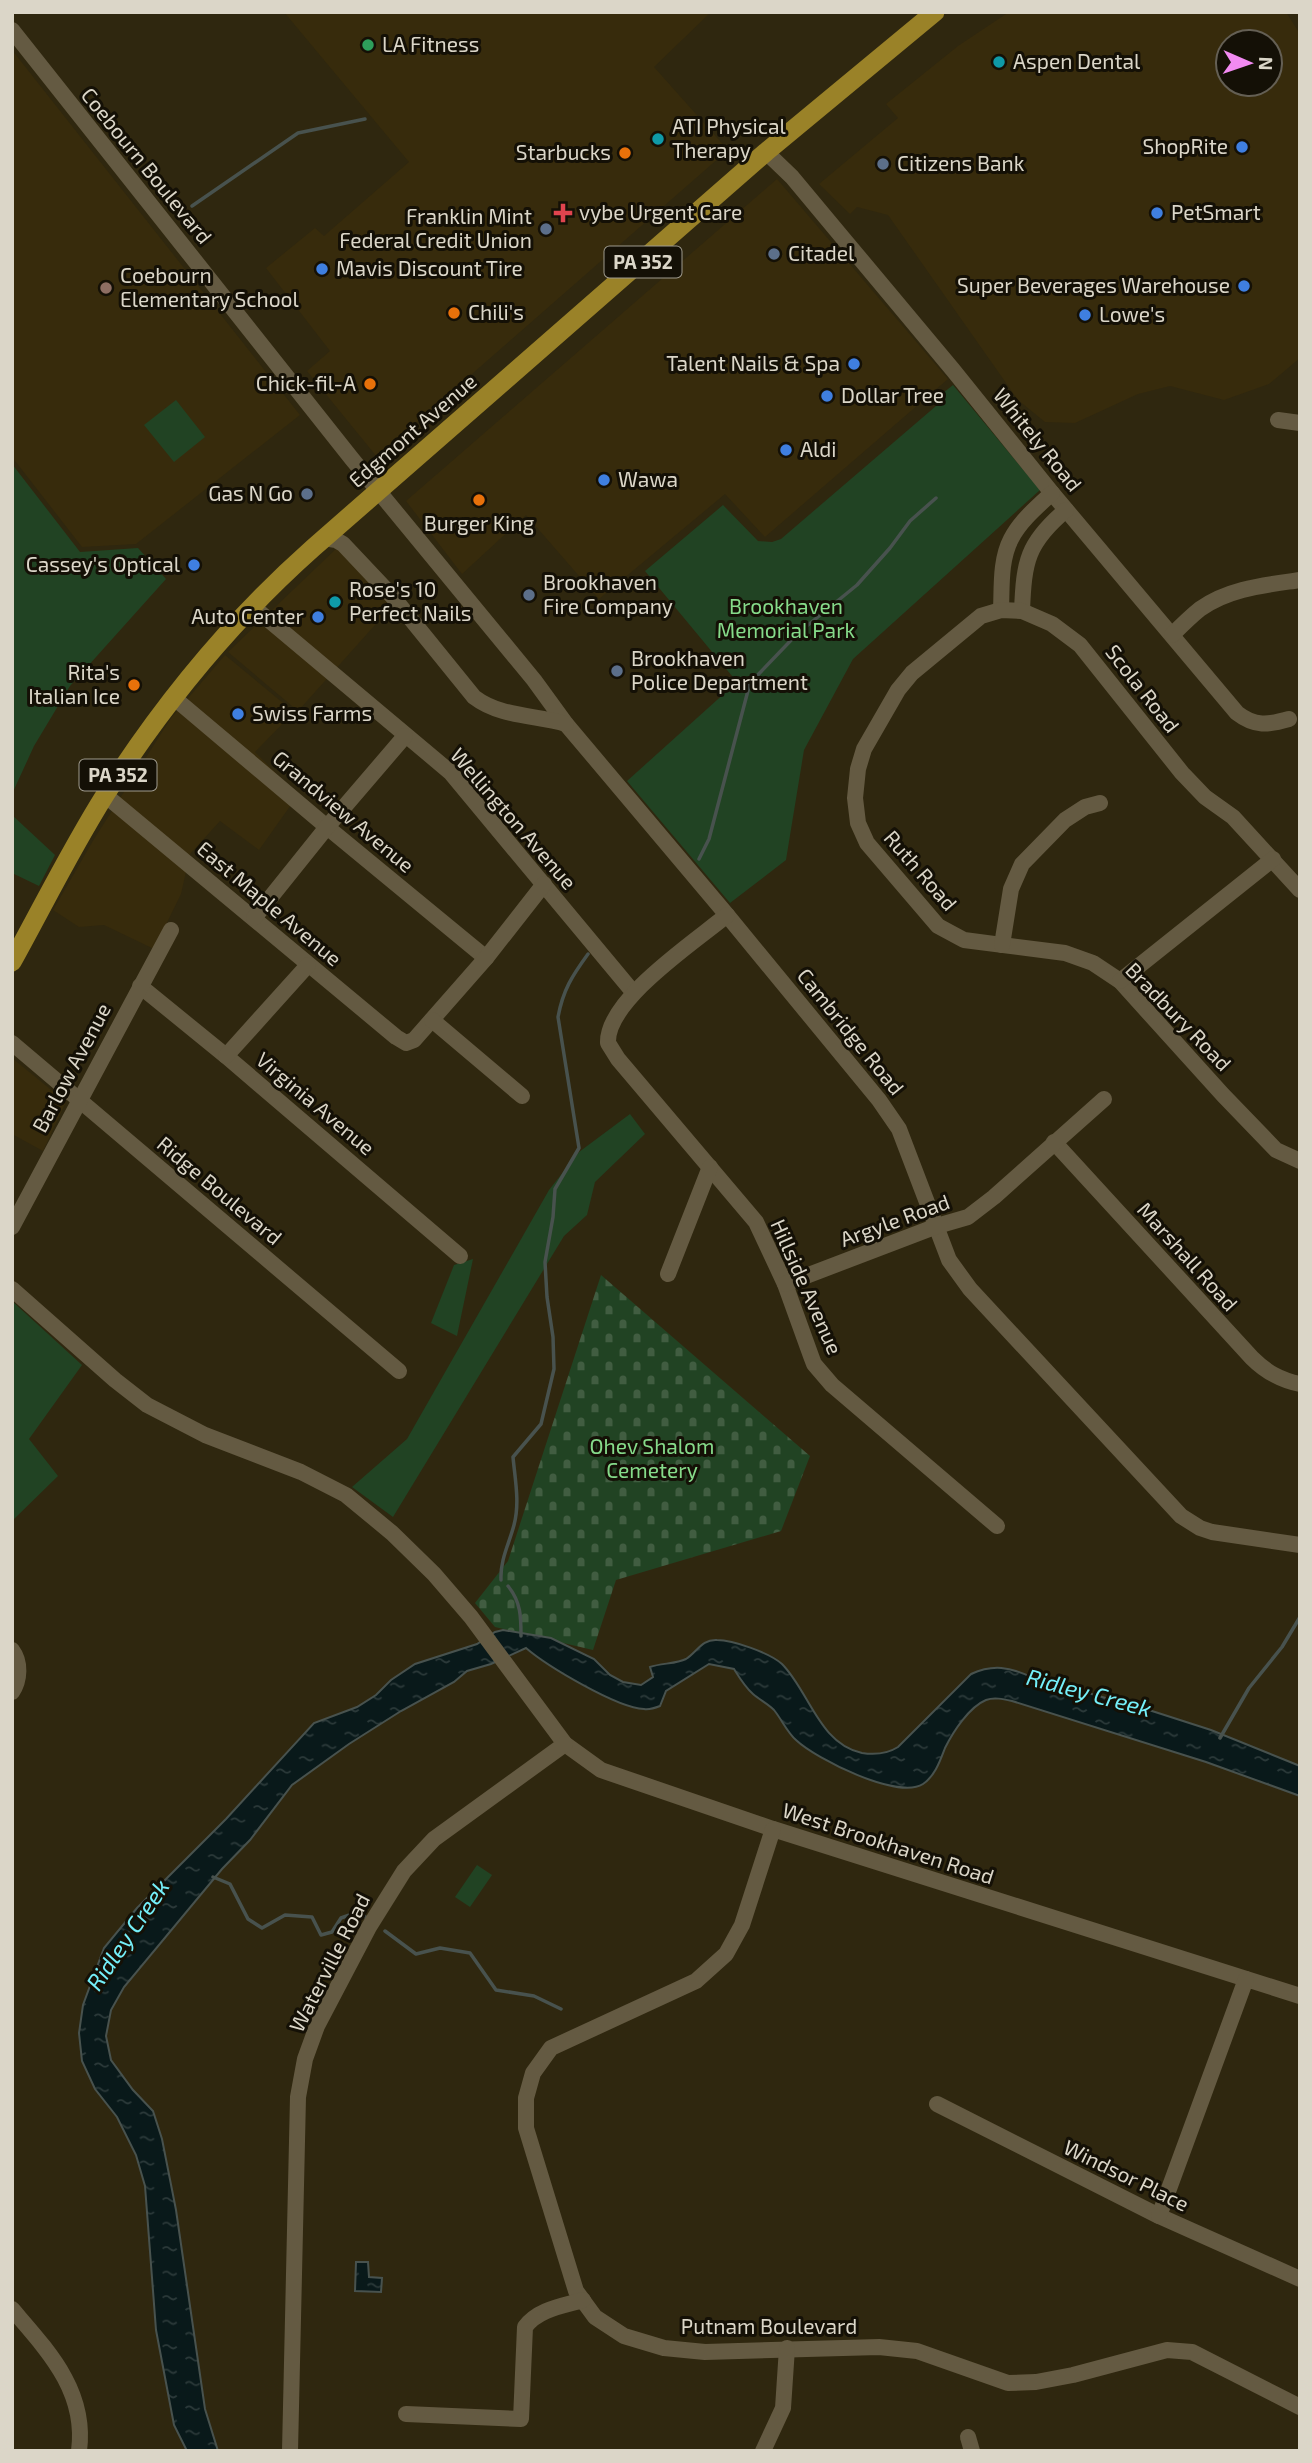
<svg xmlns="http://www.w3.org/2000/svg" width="1312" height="2463" viewBox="0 0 1312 2463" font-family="'Exo 2',sans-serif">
<defs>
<pattern id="cemetery-stones" width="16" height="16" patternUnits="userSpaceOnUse" patternTransform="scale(1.75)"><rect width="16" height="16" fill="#214323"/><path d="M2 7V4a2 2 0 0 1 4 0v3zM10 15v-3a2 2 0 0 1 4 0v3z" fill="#415d41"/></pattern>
<pattern id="water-ripples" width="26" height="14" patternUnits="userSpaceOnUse" patternTransform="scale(1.75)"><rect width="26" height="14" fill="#09191a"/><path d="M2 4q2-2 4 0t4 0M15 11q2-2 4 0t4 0" fill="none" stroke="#2c3a3a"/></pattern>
</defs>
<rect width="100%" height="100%" fill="#2f270f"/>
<!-- built -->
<g fill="#372b0c" fill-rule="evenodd">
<path d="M284 12H711L654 67 728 150 377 457 307 371 330 351 266 268 315 228 324 236 409 162Z"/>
<path d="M1009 12H1286L1300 34V358L1269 384 1224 400 1170 386 1138 394 1075 423 1045 422 1018 400 888 215 857 207 850 214 819 184 898 118 886 104 958 46ZM1228 42H1270V84H1228Z"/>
<path d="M12 50 300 415 136 544 82 547 12 457Z"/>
<path d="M777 179 948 379 765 537 725 494 599 599 526 515 462 574 406 501Z"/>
<path d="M339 546 392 606 298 711 228 652Z"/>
<path d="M225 655 294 712 255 752 298 795 259 850 220 821 190 854 181 894 154 949 104 925 79 927 53 910 94 839 171 718Z"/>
<path d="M12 1058 66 1102 43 1151 12 1134Z"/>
</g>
<!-- green -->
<g fill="#214323">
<path d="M953 385 1040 490 853 659 804 750 786 860 730 903 627 781 737 682 645 571 723 505 758 541 772 542 781 539 943 400V393Z"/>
<path d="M176 400 205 437 174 462 144 425Z"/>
<path d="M12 464 80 552 138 548 166 579 70 686 34 746 12 794Z"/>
<path d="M12 815 55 855 39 886 12 873Z"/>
<path d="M630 1114 645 1134 595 1182 587 1215 564 1236 393 1517 352 1487 407 1439 549 1190 579 1152Z"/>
<path d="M473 1259 457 1336 431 1323 454 1265Z"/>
<path d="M12 1301 82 1365 29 1439 58 1476 12 1521Z"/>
<path d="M477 1865 492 1875 470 1907 455 1897Z"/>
</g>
<!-- cemetery -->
<path fill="url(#cemetery-stones)" d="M601 1275 810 1456 781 1531 616 1580 593 1650 495 1627 475 1603 508 1561Z"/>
<!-- water -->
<g fill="url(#water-ripples)" stroke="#48524e" stroke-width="2">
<path d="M503 1630 551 1638 594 1659 610 1675 623 1682 641 1685 653 1677 650 1667C661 1663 676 1664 686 1659 697 1652 702 1639 717 1640 733 1640 770 1653 782 1664 809 1691 819 1744 862 1753 875 1755 887 1754 898 1747L971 1674C993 1664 1010 1667 1031 1677L1152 1711 1211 1730 1300 1766V1796L1206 1762 1012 1701C1003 1699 994 1697 986 1700 969 1707 953 1732 945 1748 940 1761 935 1776 923 1784 898 1800 816 1759 796 1740 787 1732 782 1720 774 1710 768 1704 760 1700 753 1694 745 1687 739 1677 734 1669L709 1664 666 1691 660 1706C655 1708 650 1710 644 1709 617 1708 547 1666 526 1648L491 1664 467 1671 454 1682 401 1711 349 1744 292 1785 250 1840 222 1869 124 1987 111 2010 106 2036 111 2060 133 2090 153 2111 162 2139 176 2210 205 2409 218 2451H187L174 2425 156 2330 145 2186 136 2155 117 2117 95 2089 82 2061 79 2033 83 2005 104 1948 137 1908 226 1819 314 1723 357 1707 376 1695 391 1680 415 1664 477 1644 495 1632Z"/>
<path d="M356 2262H368L369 2277 382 2278 381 2292 355 2291Z"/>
</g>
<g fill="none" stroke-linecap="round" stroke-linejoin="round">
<!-- stream -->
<g stroke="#48524e" stroke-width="3.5">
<path d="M192 206 298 133 365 119"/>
<path d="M699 859 709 839 750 683 797 634 857 585 890 548 910 521 936 498"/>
<path d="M501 1580C500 1560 509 1544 514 1525 520 1503 515 1479 513 1457L541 1424 554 1369 553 1337 547 1297 545 1262 553 1217 555 1189 579 1148 558 1017C563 990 572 976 588 954"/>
<path d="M508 1586C521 1602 521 1617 521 1636"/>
<path d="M1220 1738 1249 1688 1282 1647 1300 1617"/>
<path d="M213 1877 230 1884 248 1919 262 1928 285 1915 312 1917 321 1935 332 1932 341 1918 358 1912 367 1918"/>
<path d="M385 1931 416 1954 440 1948 470 1953 496 1990 534 1996 561 2009"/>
</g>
<!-- minor -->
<g stroke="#645a42" stroke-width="16">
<path d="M12 30 352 459 534 680 566 724 727 915 879 1100 899 1129 949 1260 970 1289 1181 1516 1200 1528 1212 1532 1300 1545"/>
<path d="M766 152 792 177 842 237 953 370 1052 493 1237 713C1255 727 1268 725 1289 719"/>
<path d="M1278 420 1300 423"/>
<path d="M324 538 336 540 343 544 393 597 474 697C500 717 535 715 566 724"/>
<path d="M252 606 450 772 633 992"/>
<path d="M1001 610C1002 587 1000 560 1011 539 1020 521 1038 506 1052 493"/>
<path d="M1022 611C1024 561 1027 543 1066 510"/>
<path d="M1172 635C1181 626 1190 617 1200 609 1229 588 1266 585 1300 580"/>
<path d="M173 697 327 827 486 958"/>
<path d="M105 795 396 1037 406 1043 414 1040 486 958 544 884"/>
<path d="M1300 890 1233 817 1205 797 1182 773 1080 645 1052 624 1022 611 1001 610 981 616 912 673 898 690 864 749 858 769 855 798 858 823 867 843 938 926 964 940 1065 953 1093 963 1120 981 1223 1095 1276 1150 1300 1161"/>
<path d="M727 915C696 941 606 1000 608 1043L618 1059 756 1222 785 1284 811 1356 814 1364 832 1385 997 1526"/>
<path d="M254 918 327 827 405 736"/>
<path d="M1002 945 1011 889 1022 864 1065 820 1085 807 1100 803"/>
<path d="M1120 981 1273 859"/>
<path d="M140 986 226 1056 460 1256"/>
<path d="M432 1020 522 1096"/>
<path d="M12 1043 399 1371"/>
<path d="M226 1056 308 965"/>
<path d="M1054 1142 1252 1358C1266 1372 1280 1380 1300 1384"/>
<path d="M12 1227 171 930"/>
<path d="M668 1274 710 1167"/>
<path d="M785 1284 937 1226 968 1217 994 1197 1104 1099"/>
<path d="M12 1289 115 1380 147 1405 205 1435 301 1472 346 1495 392 1533 434 1574 471 1617 565 1744 601 1770 773 1829 1300 1996"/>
<path d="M12 1650C21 1662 20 1680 12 1692"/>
<path d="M773 1829 742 1925 726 1954 696 1981 551 2048 533 2073 526 2098V2128L576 2291 595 2317 624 2336 664 2348 705 2352 879 2347 917 2351 1008 2383 1036 2382 1073 2375 1167 2350 1192 2352 1300 2407"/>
<path d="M937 2104 1159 2216 1300 2279"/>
<path d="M1159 2216 1246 1979"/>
<path d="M12 2309C48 2351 87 2391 79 2451"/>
<path d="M406 2414 521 2419 525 2327C538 2309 563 2306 583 2300"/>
<path d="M968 2437 972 2451"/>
<path d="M290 2451 298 2097 305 2059 317 2026 369 1927 404 1871 434 1839 565 1744"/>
<path d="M763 2451 783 2408 787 2348"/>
</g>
<!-- major -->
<path stroke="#9a8228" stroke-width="19" d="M12 962C43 906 71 849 105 795 163 704 232 620 313 548L766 152 935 12"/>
</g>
<!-- markers -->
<circle fill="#2e9e5b" stroke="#141006" stroke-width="2.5" cx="368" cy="45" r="7"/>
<g fill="#0f9aa8" stroke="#141006" stroke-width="2.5">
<circle cx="999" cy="62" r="7"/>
<circle cx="658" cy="139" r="7"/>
<circle cx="335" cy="602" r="7"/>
</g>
<g fill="#3f7fe0" stroke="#141006" stroke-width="2.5">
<circle cx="1242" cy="147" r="7"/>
<circle cx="1157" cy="213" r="7"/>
<circle cx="322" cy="269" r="7"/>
<circle cx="1244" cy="286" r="7"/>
<circle cx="1085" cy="315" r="7"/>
<circle cx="854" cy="364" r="7"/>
<circle cx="827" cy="396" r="7"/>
<circle cx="786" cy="450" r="7"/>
<circle cx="604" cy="480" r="7"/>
<circle cx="194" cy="565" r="7"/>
<circle cx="318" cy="617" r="7"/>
<circle cx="238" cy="714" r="7"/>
</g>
<g fill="#e8710a" stroke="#141006" stroke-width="2.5">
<circle cx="625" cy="153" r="7"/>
<circle cx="454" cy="313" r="7"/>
<circle cx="370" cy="384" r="7"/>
<circle cx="479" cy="500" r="7"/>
<circle cx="134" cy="685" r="7"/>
</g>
<g fill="#5c6f8a" stroke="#141006" stroke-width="2.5">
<circle cx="883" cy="164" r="7"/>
<circle cx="546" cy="229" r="7"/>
<circle cx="774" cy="254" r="7"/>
<circle cx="307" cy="494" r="7"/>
<circle cx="529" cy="595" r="7"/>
<circle cx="617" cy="671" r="7"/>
</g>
<path fill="#e0444e" stroke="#141006" stroke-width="2.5" d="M559.5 202.5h7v7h7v7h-7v7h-7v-7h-7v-7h7z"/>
<circle fill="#8d6e63" stroke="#141006" stroke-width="2.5" cx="106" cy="288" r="7"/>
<g text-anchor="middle" stroke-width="6" stroke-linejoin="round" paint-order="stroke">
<!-- shield labels -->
<g fill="#141006" stroke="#9f9b8e" stroke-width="2">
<rect x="604.5" y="246.5" width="77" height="31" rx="5"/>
<rect x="79.5" y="759.5" width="77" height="31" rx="5"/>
</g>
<g font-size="19" font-weight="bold" fill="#dbd6c8">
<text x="643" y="269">PA 352</text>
<text x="118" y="782">PA 352</text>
</g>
<!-- poi labels -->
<g font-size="21" fill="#dbd6c8" stroke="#141006" text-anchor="start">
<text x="382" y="52">LA Fitness</text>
<text x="1013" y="69">Aspen Dental</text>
<text x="672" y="134">ATI Physical<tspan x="672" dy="24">Therapy</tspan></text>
<text x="1228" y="154" text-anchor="end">ShopRite</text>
<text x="611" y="160" text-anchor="end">Starbucks</text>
<text x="897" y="171">Citizens Bank</text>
<text x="579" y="220">vybe Urgent Care</text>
<text x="1171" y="220">PetSmart</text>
<text x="532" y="224" text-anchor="end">Franklin Mint<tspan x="532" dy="24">Federal Credit Union</tspan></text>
<text x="788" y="261">Citadel</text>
<text x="336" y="276">Mavis Discount Tire</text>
<text x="120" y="283">Coebourn<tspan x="120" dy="24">Elementary School</tspan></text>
<text x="1230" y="293" text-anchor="end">Super Beverages Warehouse</text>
<text x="468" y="320">Chili's</text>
<text x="1099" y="322">Lowe's</text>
<text x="840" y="371" text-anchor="end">Talent Nails &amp; Spa</text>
<text x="356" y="391" text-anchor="end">Chick-fil-A</text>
<text x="841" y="403">Dollar Tree</text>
<text x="800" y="457">Aldi</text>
<text x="618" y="487">Wawa</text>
<text x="293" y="501" text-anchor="end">Gas N Go</text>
<text x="479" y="531" text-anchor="middle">Burger King</text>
<text x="180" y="572" text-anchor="end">Cassey's Optical</text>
<text x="543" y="590">Brookhaven<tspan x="543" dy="24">Fire Company</tspan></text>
<text x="349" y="597">Rose's 10<tspan x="349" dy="24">Perfect Nails</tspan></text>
<text x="304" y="624" text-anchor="end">Auto Center</text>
<text x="631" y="666">Brookhaven<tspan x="631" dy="24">Police Department</tspan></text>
<text x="120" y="680" text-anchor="end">Rita's<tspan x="120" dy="24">Italian Ice</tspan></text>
<text x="252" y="721">Swiss Farms</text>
</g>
<!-- street labels -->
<g font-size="21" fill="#dbd6c8" stroke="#141006">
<text transform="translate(146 166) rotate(51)" y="7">Coebourn Boulevard</text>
<text transform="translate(413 431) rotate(-41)" y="7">Edgmont Avenue</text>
<text transform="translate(1037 440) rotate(51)" y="7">Whitely Road</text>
<text transform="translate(1142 689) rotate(52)" y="7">Scola Road</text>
<text transform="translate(343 812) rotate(40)" y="7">Grandview Avenue</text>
<text transform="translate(513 819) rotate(49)" y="7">Wellington Avenue</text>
<text transform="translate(920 871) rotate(49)" y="7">Ruth Road</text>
<text transform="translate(269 904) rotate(40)" y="7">East Maple Avenue</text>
<text transform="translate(1178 1017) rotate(46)" y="7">Bradbury Road</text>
<text transform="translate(850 1032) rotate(51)" y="7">Cambridge Road</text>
<text transform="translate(72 1068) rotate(-62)" y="7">Barlow Avenue</text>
<text transform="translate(315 1104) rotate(40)" y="7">Virginia Avenue</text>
<text transform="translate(219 1191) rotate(40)" y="7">Ridge Boulevard</text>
<text transform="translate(895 1221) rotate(-20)" y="7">Argyle Road</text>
<text transform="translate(1187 1257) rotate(48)" y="7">Marshall Road</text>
<text transform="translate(806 1287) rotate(66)" y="7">Hillside Avenue</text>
<text transform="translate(888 1844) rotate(18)" y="7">West Brookhaven Road</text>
<text transform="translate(330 1963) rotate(-63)" y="7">Waterville Road</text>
<text transform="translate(1126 2176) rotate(26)" y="7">Windsor Place</text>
<text x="769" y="2334">Putnam Boulevard</text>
</g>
<!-- park labels -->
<g font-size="21" fill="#86db8a" stroke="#141006">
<text x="786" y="614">Brookhaven<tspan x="786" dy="24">Memorial Park</tspan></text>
<text x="652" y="1454">Ohev Shalom<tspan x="652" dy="24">Cemetery</tspan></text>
</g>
<!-- water labels -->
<g font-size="23" font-style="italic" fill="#74eff9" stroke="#141006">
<text transform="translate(1089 1693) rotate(15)" y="8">Ridley Creek</text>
<text transform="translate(128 1935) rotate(-56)" y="8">Ridley Creek</text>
</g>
</g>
<!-- border -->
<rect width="1312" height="2463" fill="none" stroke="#dbd6c8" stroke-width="28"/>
<!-- north arrow -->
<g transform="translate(1249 63) rotate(92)"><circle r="33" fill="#141006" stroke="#645f54" stroke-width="2"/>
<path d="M0-5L12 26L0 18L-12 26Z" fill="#f28af2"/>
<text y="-10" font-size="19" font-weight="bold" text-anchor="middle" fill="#dbd6c8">N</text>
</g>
</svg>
